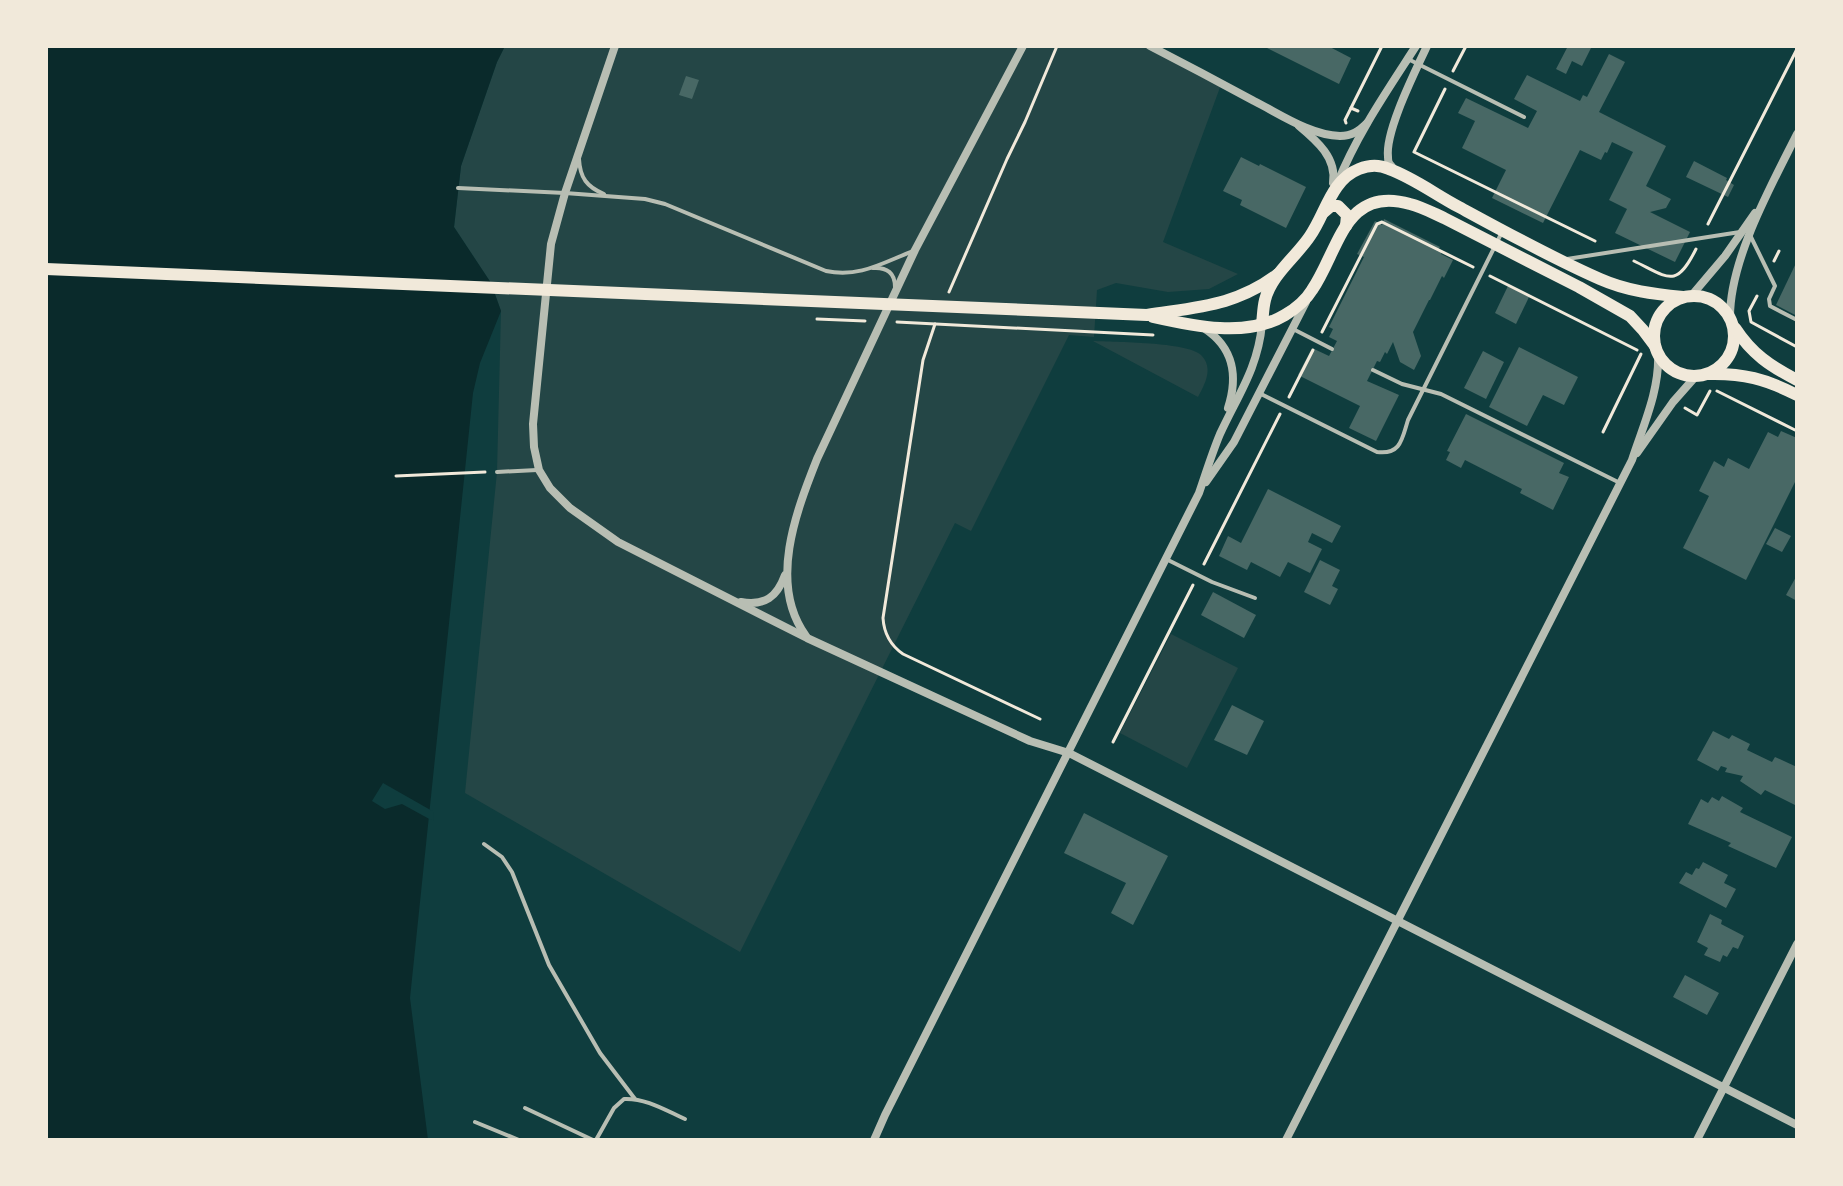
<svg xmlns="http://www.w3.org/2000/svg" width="1843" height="1186" viewBox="0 0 1843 1186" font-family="'Public Sans',sans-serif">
<rect width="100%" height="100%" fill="#0f3d3e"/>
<!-- green -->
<g fill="#244646">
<path d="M505 46H1154L1222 82 1163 242 1238 274 1209 289 1168 292 1116 283 1097 290 1094 337 1069 335 971 531 955 523 740 952 465 793 497 472 501 311 491 283 454 227 461 166 497 62Z"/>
<path d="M1093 341C1114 342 1188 342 1201 355 1214 368 1205 384 1198 397Z"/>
<path d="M1171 634 1238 668 1187 768 1120 733Z"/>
</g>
<!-- water -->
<path fill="#0a2a2b" d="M46 46H505L497 62 461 166 454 227 491 283 501 311 480 363 473 393 410 998 428 1140H46Z"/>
<!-- pier -->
<path fill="#0f3d3e" d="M383 783 434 812 433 821 402 804 385 809 372 801Z"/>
<!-- building -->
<g fill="#486865">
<path d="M1263 46H1328L1351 58 1339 84Z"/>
<path d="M1568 46H1592L1582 66 1572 61 1566 74 1556 69Z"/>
<path d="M1609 54 1625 62 1599 112 1666 146 1646 186 1671 199 1666 208 1650 212 1690 232 1675 262 1615 233 1627 209 1609 200 1633 152 1612 142 1607 153 1605 152 1601 160 1580 150 1543 223 1492 198 1506 170 1462 148 1475 121 1458 113 1466 98 1528 128 1537 111 1514 99 1527 75 1580 101 1583 95 1587 97Z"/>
<path d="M686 76 699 80 692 99 679 95Z"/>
<path d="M1241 157 1259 166 1260 164 1306 187 1286 228 1240 205 1242 200 1223 191Z"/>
<path d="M1694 161 1727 178 1726 180 1734 185 1728 197 1686 177Z"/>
<path d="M1384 219 1440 247 1438 250 1442 252 1441 254 1453 260 1444 278 1442 276 1430 300H1429L1413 332 1421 356 1414 370 1400 362 1393 342 1387 354 1385 352 1380 362 1377 361 1367 381 1399 395 1376 441 1349 428 1360 406 1298 375 1312 348 1329 356 1337 341 1329 337 1333 329 1329 327 1364 257 1357 254 1375 221 1382 225Z"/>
<path d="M1797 261V316L1776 305Z"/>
<path d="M1508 286 1529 297 1516 324 1495 313Z"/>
<path d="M1519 347 1578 377 1564 405 1543 395 1527 426 1489 407Z"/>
<path d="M1483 351 1504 362 1486 399 1464 388Z"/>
<path d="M1466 414 1564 463 1559 473 1569 477 1553 510 1520 493 1522 489 1465 460 1461 468 1446 460 1450 452 1447 451Z"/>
<path d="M1781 431 1797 438V478L1746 580 1683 548 1709 496 1699 491 1714 461 1724 467 1728 458 1749 469 1768 432 1778 437Z"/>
<path d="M1268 489 1341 526 1332 543 1312 533 1308 542 1322 549 1310 573 1288 562 1280 577 1251 562 1247 570 1219 556 1228 536 1241 543Z"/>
<path d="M1775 528 1791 536 1782 552 1766 544Z"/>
<path d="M1320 560 1340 570 1332 586 1338 589 1330 605 1304 592Z"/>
<path d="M1797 575V601L1786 595Z"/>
<path d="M1213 592 1256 615 1244 638 1201 615Z"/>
<path d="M1232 705 1264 721 1247 755 1214 740Z"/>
<path d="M1713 731 1729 739 1732 735 1750 744 1747 750 1772 762 1775 757 1797 767V806L1765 790 1761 795 1740 781 1743 776 1725 772 1727 768 1721 766 1718 771 1697 760Z"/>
<path d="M1722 796 1743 808 1740 812 1792 837 1776 868 1728 846 1731 843 1688 824 1701 799 1708 803 1712 797 1719 801Z"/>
<path d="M1084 813 1168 856 1133 925 1111 913 1126 883 1064 853Z"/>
<path d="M1703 862 1728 875 1724 883 1736 889 1726 908 1679 883 1686 872 1692 875 1696 868 1699 869Z"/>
<path d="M1710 914 1722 920 1721 924 1744 936 1738 949 1733 947 1727 957 1723 955 1720 962 1704 955 1708 948 1697 942Z"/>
<path d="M1685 975 1719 993 1707 1015 1673 997Z"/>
</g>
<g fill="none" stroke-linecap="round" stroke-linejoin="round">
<!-- path -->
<g stroke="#f1e9da" stroke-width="3">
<path d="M1453 71 1466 46"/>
<path d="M1445 89 1414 152 1595 241"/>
<path d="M1351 108 1382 46"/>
<path d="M1346 123 1345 120 1351 108 1358 111"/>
<path d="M1708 224 1797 49"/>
<path d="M1634 261C1669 278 1676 289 1696 249"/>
<path d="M1774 261 1779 251"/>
<path d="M1490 276 1637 350"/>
<path d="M949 292 1007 159 1025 122 1057 46"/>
<path d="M1757 296 1749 311 1751 322 1797 347"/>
<path d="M817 319 865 321"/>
<path d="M897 322 1153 335"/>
<path d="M935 324 923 360 883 618C884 634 890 645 903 654L1040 719"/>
<path d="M1322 332 1377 224 1382 222 1473 267"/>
<path d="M1717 391 1797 431"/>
<path d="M1289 397 1313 350"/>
<path d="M1685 408 1697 415 1710 391"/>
<path d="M1603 432 1641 354"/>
<path d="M396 476 485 472"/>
<path d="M1204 564 1280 414"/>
<path d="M1113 742 1193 585"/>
</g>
<!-- service -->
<g stroke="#b8beb3" stroke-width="4">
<path d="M1408 59 1524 117"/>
<path d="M579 159C580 178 587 187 604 194"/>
<path d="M458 188 565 193 645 199 665 204 826 271C859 278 882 263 913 251"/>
<path d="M1750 235 1775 286 1769 299 1770 306 1797 320"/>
<path d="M1567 259 1740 232"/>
<path d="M873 268C887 267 895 273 895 287"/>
<path d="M1293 329 1332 349"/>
<path d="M1373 370 1402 384 1441 394 1620 483"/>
<path d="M1261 394 1377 452C1401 455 1402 439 1408 420L1502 232"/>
<path d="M497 472 537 470"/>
<path d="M1168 560 1212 582 1255 598"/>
<path d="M484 844 502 857 512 872 549 965 600 1053 635 1099"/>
<path d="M525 1108 593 1140"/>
<path d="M475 1122 519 1140"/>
<path d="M596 1140 614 1108 624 1099C646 1098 665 1110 685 1119"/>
</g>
<!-- minor -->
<g stroke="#b8beb3" stroke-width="8">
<path d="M615 46 565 193 551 244 533 424 534 447 539 470 550 488 570 508 618 542 807 638 1030 741 1069 753 1797 1125"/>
<path d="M1150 46C1185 64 1219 82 1254 101 1280 114 1310 135 1340 136 1352 136 1359 131 1367 123"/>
<path d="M1299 126C1317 141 1337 158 1333 183"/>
<path d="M1393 168C1389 163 1388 163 1388 157 1385 131 1415 72 1427 46"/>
<path d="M1337 184C1357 134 1387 91 1416 46"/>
<path d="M1692 295 1725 256 1755 213"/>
<path d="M1730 317C1730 259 1771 186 1797 134"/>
<path d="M1205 329C1234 348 1238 377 1228 408"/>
<path d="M1637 453 1673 402 1696 376"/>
<path d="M1206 482 1234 442 1306 302"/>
<path d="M741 602C765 606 777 597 785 575"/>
<path d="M806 636C768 584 796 512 817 459L915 250 1023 46"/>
<path d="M874 1140 885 1115 1199 493C1206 473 1212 453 1220 434 1238 395 1258 368 1262 324"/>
<path d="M1286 1140 1632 460C1643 426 1660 390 1658 353"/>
<path d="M1697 1140 1797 944"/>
</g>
<!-- secondary -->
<g stroke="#f1e9da" stroke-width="12">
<path d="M1324 212 1331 206H1338L1347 215 1346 226"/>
<path d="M46 269 1147 315C1197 307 1236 306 1278 274"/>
<circle cx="1694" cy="336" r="40"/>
<path d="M1153 317C1193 326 1247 338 1285 315 1295 309 1306 300 1312 290 1339 251 1344 185 1410 204 1422 207 1433 213 1444 218L1579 287 1630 316 1643 330 1655 346"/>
<path d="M1262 324C1263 316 1263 308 1265 300 1271 275 1296 257 1310 236 1326 213 1331 180 1359 169 1369 165 1380 165 1389 169 1414 178 1436 195 1459 207 1505 232 1552 258 1600 279 1627 291 1654 294 1683 297"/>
<path d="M1735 328C1752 354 1770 366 1797 380"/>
<path d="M1708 374C1743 373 1766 379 1797 395"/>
</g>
</g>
<!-- border -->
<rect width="1843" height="1186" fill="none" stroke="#f1e9da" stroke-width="96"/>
</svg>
